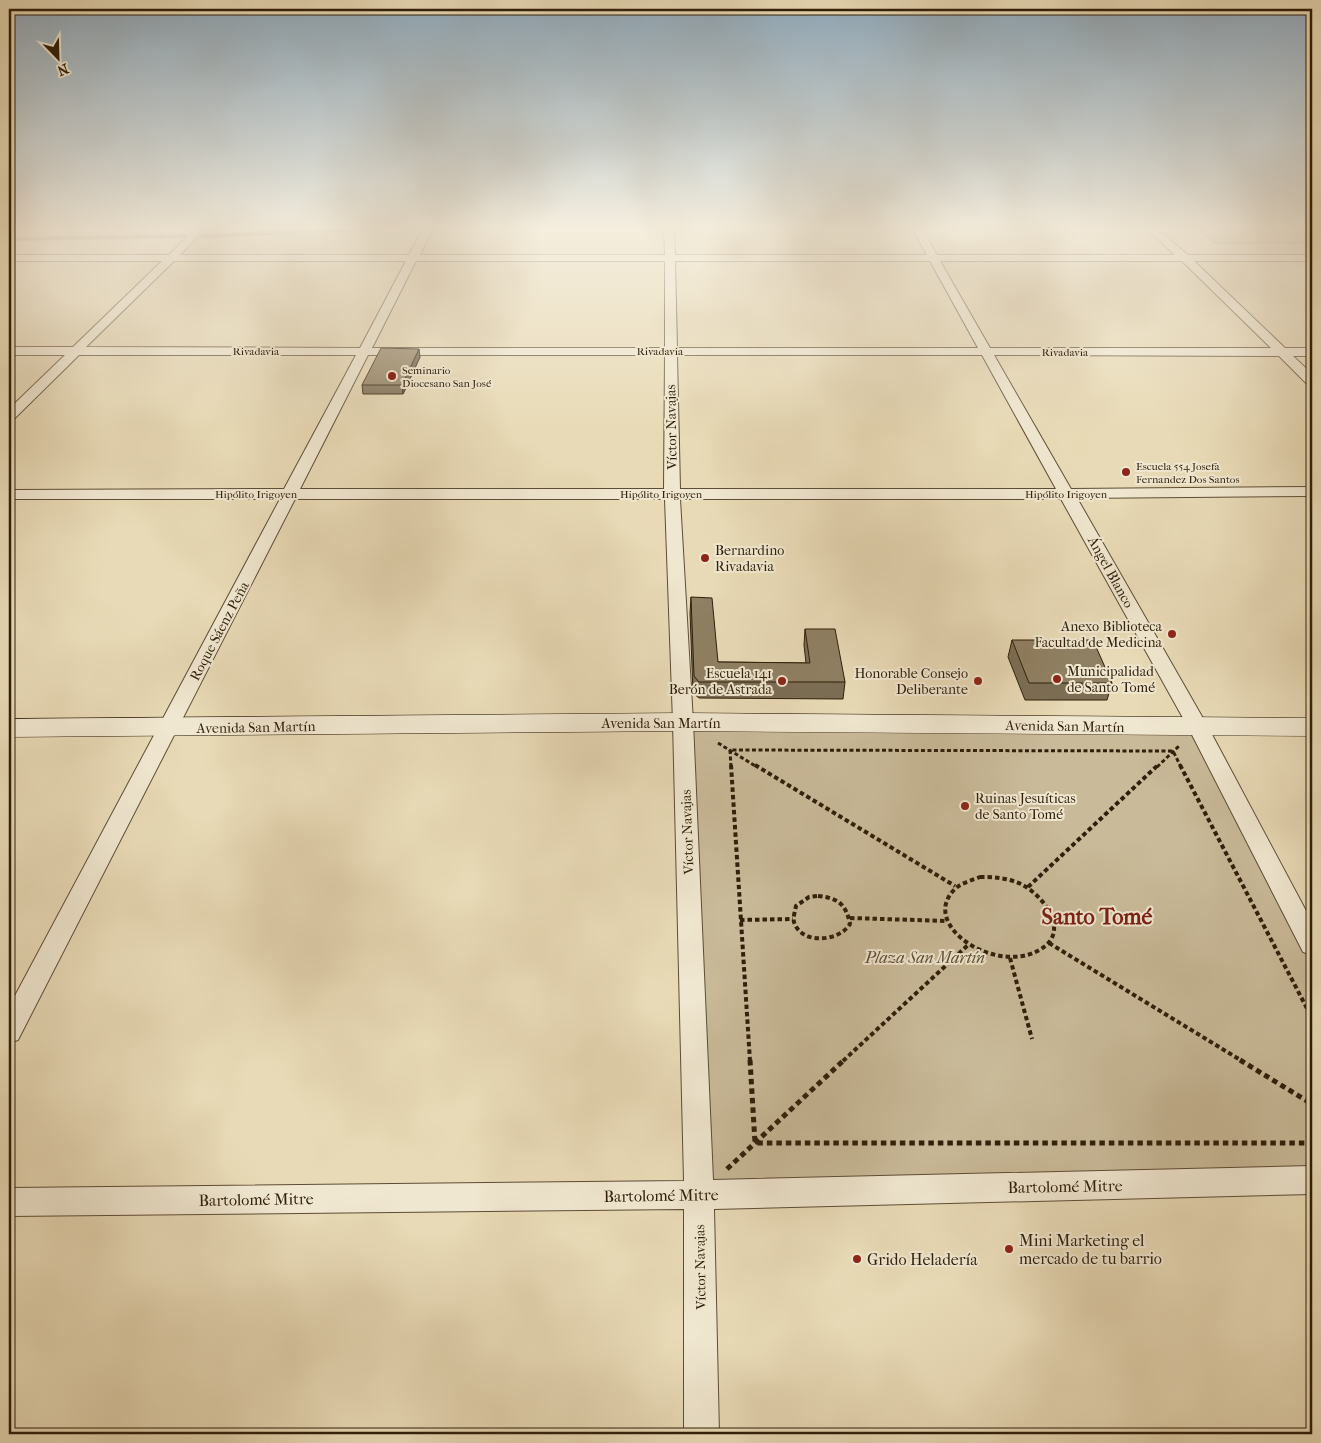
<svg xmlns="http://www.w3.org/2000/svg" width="1321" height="1443" viewBox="0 0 1321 1443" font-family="'IM FELL French Canon',serif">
<rect width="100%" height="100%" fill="#e8dab6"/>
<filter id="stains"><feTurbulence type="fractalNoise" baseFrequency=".004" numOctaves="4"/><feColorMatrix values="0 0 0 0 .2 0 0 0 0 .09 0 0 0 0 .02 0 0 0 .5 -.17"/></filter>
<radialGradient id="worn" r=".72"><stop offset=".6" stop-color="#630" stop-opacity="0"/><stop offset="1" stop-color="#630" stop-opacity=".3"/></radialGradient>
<!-- green -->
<g fill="#c9ba99" stroke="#7c6c52">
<path d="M1197 229H1312V243H1214Z"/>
<path d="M683 722 1198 727 1312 945V1180L699 1195Z"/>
</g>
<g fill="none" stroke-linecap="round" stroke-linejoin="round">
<!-- stream -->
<g stroke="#78684e" stroke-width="4">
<path d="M203 236 368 229"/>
<path d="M9 239 185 236"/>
</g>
<defs>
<path id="minor" d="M195 229H205L180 255H409L423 229H433L420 255H665L664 229H674L675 255H927L912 229H922L937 255H1175L1147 229H1157L1188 255H1312V261H1194L1285 348H1312V356H1293L1312 374V385L1307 384 1279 356 994 355 1071 489 1312 487V496L1077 498 1208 727 1312 922V955L1303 952 1188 727 1061 499H680L693 722 713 1180 1312 1166V1194L714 1209 719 1434H684V1209L9 1216V1188L684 1181 673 722 665 499H295L18 1040 9 1043V1007L280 499H9V490L284 489 356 355H79L14 419 9 420V409L65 355H9V347H73L162 261H9V255H169ZM174 261H406L360 348 86 347ZM416 261H665V348H372ZM675 261H930L978 348H677ZM940 261H1182L1271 348H990ZM368 355H665L664 489H300ZM677 355H982L1056 489H680Z"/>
<path id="secondary" d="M683 713 1312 718V736L683 731 9 737V719Z"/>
</defs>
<!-- minor casing -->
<use href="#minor" stroke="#5d4d35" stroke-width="2"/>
<!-- secondary casing -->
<use href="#secondary" stroke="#2f1e0a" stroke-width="1"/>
<!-- path-far2 -->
<g stroke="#2f1e0a" stroke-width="3" stroke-dasharray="4 2.5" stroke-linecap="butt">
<path d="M718 743 757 767"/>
<path d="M731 767 730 750 1173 751 1181 767"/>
<path d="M1157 767 1179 746"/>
</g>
<!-- path-far1 -->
<g stroke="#2f1e0a" stroke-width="4" stroke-dasharray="4.5 3" stroke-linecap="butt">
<path d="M731 765 750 1061"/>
<path d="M755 765 955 886"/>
<path d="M1180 765 1312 1018"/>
<path d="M980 877C994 877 1008 878 1021 884 1043 895 1071 931 1041 949 997 977 916 924 956 888 961 883 973 880 980 877Z"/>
<path d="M1028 887 1158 765"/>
<path d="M818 896C838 898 846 904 850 924 839 942 801 945 794 922 793 917 795 911 796 906L809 897Z"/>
<path d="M850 918 947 921"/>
<path d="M740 920 793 919"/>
<path d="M1049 943 1242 1061"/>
<path d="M1010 958 1032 1039"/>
<path d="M843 1061 968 945"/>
</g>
<!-- path -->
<g stroke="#2f1e0a" stroke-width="5" stroke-dasharray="5.5 4" stroke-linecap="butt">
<path d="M750 1060 755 1143H1312"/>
<path d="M1240 1060 1312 1104"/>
<path d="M727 1169 844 1060"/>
</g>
<!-- minor -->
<use href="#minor" fill="#f0e7d0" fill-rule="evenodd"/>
<!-- secondary -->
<use href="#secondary" fill="#f0e7d0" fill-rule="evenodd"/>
</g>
<!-- wall -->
<g fill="#7b6e55" stroke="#2f1e0a">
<path d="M420 357 403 394H363L362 385Z"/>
<path d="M691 597 718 662 806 663 804 645 805 629 845 682 843 699 699 698 693 693 690 613Z"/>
<path d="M1012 640 1112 683 1107 700H1025L1008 657Z"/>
</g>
<!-- shaded-wall -->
<path fill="#645a45" stroke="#2f1e0a" d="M419 349 420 357 403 394 402 385Z"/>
<!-- building -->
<g fill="#8f8063" stroke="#2f1e0a">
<path d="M381 348 419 349 402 385H362Z"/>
<path d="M691 597 712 598 718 662 810 663 805 629H835L845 682H699L694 676Z"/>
<path d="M1012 640H1093L1112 683H1029Z"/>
</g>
<!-- sky -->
<linearGradient id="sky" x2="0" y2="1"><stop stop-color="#8faabd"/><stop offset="0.53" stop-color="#f5eede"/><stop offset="1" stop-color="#f5eede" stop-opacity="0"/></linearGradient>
<rect width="1321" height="431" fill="url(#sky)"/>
<!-- markers -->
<g fill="#8f2418" stroke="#f0e7d0" stroke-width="2">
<circle cx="392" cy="376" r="5"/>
<circle cx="1126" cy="472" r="5"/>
<circle cx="705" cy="558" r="5"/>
<circle cx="1172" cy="634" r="5"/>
<circle cx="1057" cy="679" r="5"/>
<circle cx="782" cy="681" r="5"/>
<circle cx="978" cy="681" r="5"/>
<circle cx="965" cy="806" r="5"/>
<circle cx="1009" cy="1249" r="5"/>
<circle cx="857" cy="1259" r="5"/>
</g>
<g text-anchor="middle" stroke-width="4" stroke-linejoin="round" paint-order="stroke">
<!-- far-street labels -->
<g font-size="11" fill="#2f1e0a" stroke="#f0e7d0">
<text x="256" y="355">Rivadavia</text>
<text x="660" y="355">Rivadavia</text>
<text x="1065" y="356">Rivadavia</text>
<text x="256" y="498">Hipólito Irigoyen</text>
<text x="661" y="498">Hipólito Irigoyen</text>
<text x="1066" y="498">Hipólito Irigoyen</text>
</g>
<!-- far-poi labels -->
<g font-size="11" fill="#2f1e0a" stroke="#f0e7d0" text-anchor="start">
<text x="402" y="374">Seminario<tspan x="402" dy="13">Diocesano San José</tspan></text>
<text x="1136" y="470">Escuela 554 Josefa<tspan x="1136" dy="13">Fernandez Dos Santos</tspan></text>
</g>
<!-- street labels -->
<g font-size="14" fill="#2f1e0a" stroke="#f0e7d0">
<text transform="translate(671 427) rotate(-91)" y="5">Víctor Navajas</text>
<text transform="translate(1111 572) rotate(61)" y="5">Ángel Blanco</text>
<text transform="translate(219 631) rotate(-62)" y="5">Roque Sáenz Peña</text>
<text x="661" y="728">Avenida San Martín</text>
<text transform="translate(1065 726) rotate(1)" y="5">Avenida San Martín</text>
<text transform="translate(256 727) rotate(-1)" y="5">Avenida San Martín</text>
<text transform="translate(687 832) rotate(-92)" y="5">Víctor Navajas</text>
<text transform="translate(700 1267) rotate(-91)" y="5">Víctor Navajas</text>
</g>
<!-- poi labels -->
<g font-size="14" fill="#2f1e0a" stroke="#f0e7d0" text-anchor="start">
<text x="715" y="555">Bernardino<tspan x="715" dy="16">Rivadavia</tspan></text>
<text x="1162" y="631" text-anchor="end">Anexo Biblioteca<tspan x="1162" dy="16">Facultad de Medicina</tspan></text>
<text x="1067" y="676">Municipalidad<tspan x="1067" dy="16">de Santo Tomé</tspan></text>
<text x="772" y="678" text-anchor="end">Escuela 141<tspan x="772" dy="16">Berón de Astrada</tspan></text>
<text x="968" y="678" text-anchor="end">Honorable Consejo<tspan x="968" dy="16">Deliberante</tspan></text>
<text x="975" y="803">Ruinas Jesuíticas<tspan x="975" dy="16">de Santo Tomé</tspan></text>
</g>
<!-- near-park labels -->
<g font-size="16" font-style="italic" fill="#5d4d35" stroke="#f0e7d0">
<text x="925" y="963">Plaza San Martín</text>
</g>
<!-- near-street labels -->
<g font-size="16" fill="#2f1e0a" stroke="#f0e7d0">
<text transform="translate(1065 1186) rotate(-1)" y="6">Bartolomé Mitre</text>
<text transform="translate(661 1195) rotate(-1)" y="6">Bartolomé Mitre</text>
<text transform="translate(256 1199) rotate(-1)" y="6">Bartolomé Mitre</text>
</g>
<!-- near-poi labels -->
<g font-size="16" fill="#2f1e0a" stroke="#f0e7d0" text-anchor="start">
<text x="1019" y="1246">Mini Marketing el<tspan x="1019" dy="18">mercado de tu barrio</tspan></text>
<text x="867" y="1265">Grido Heladería</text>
</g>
<!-- near-district labels -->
<g font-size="22" font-weight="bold" fill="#7a1f14" stroke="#f0e7d0">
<text x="1097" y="924">Santo Tomé</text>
</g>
</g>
<!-- margin -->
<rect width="1321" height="1443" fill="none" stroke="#e8dab6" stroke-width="30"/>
<rect x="10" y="10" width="1301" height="1423" fill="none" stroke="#2f1e0a" stroke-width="2.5"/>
<rect x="15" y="15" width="1291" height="1413" fill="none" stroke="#2f1e0a"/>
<!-- north arrow -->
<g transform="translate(58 58) rotate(157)" stroke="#f0e7d0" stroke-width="4" paint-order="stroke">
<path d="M0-4L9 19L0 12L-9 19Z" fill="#2f1e0a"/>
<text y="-8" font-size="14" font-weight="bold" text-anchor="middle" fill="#2f1e0a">N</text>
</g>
<rect width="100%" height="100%" filter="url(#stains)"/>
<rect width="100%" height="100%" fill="url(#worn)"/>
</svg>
